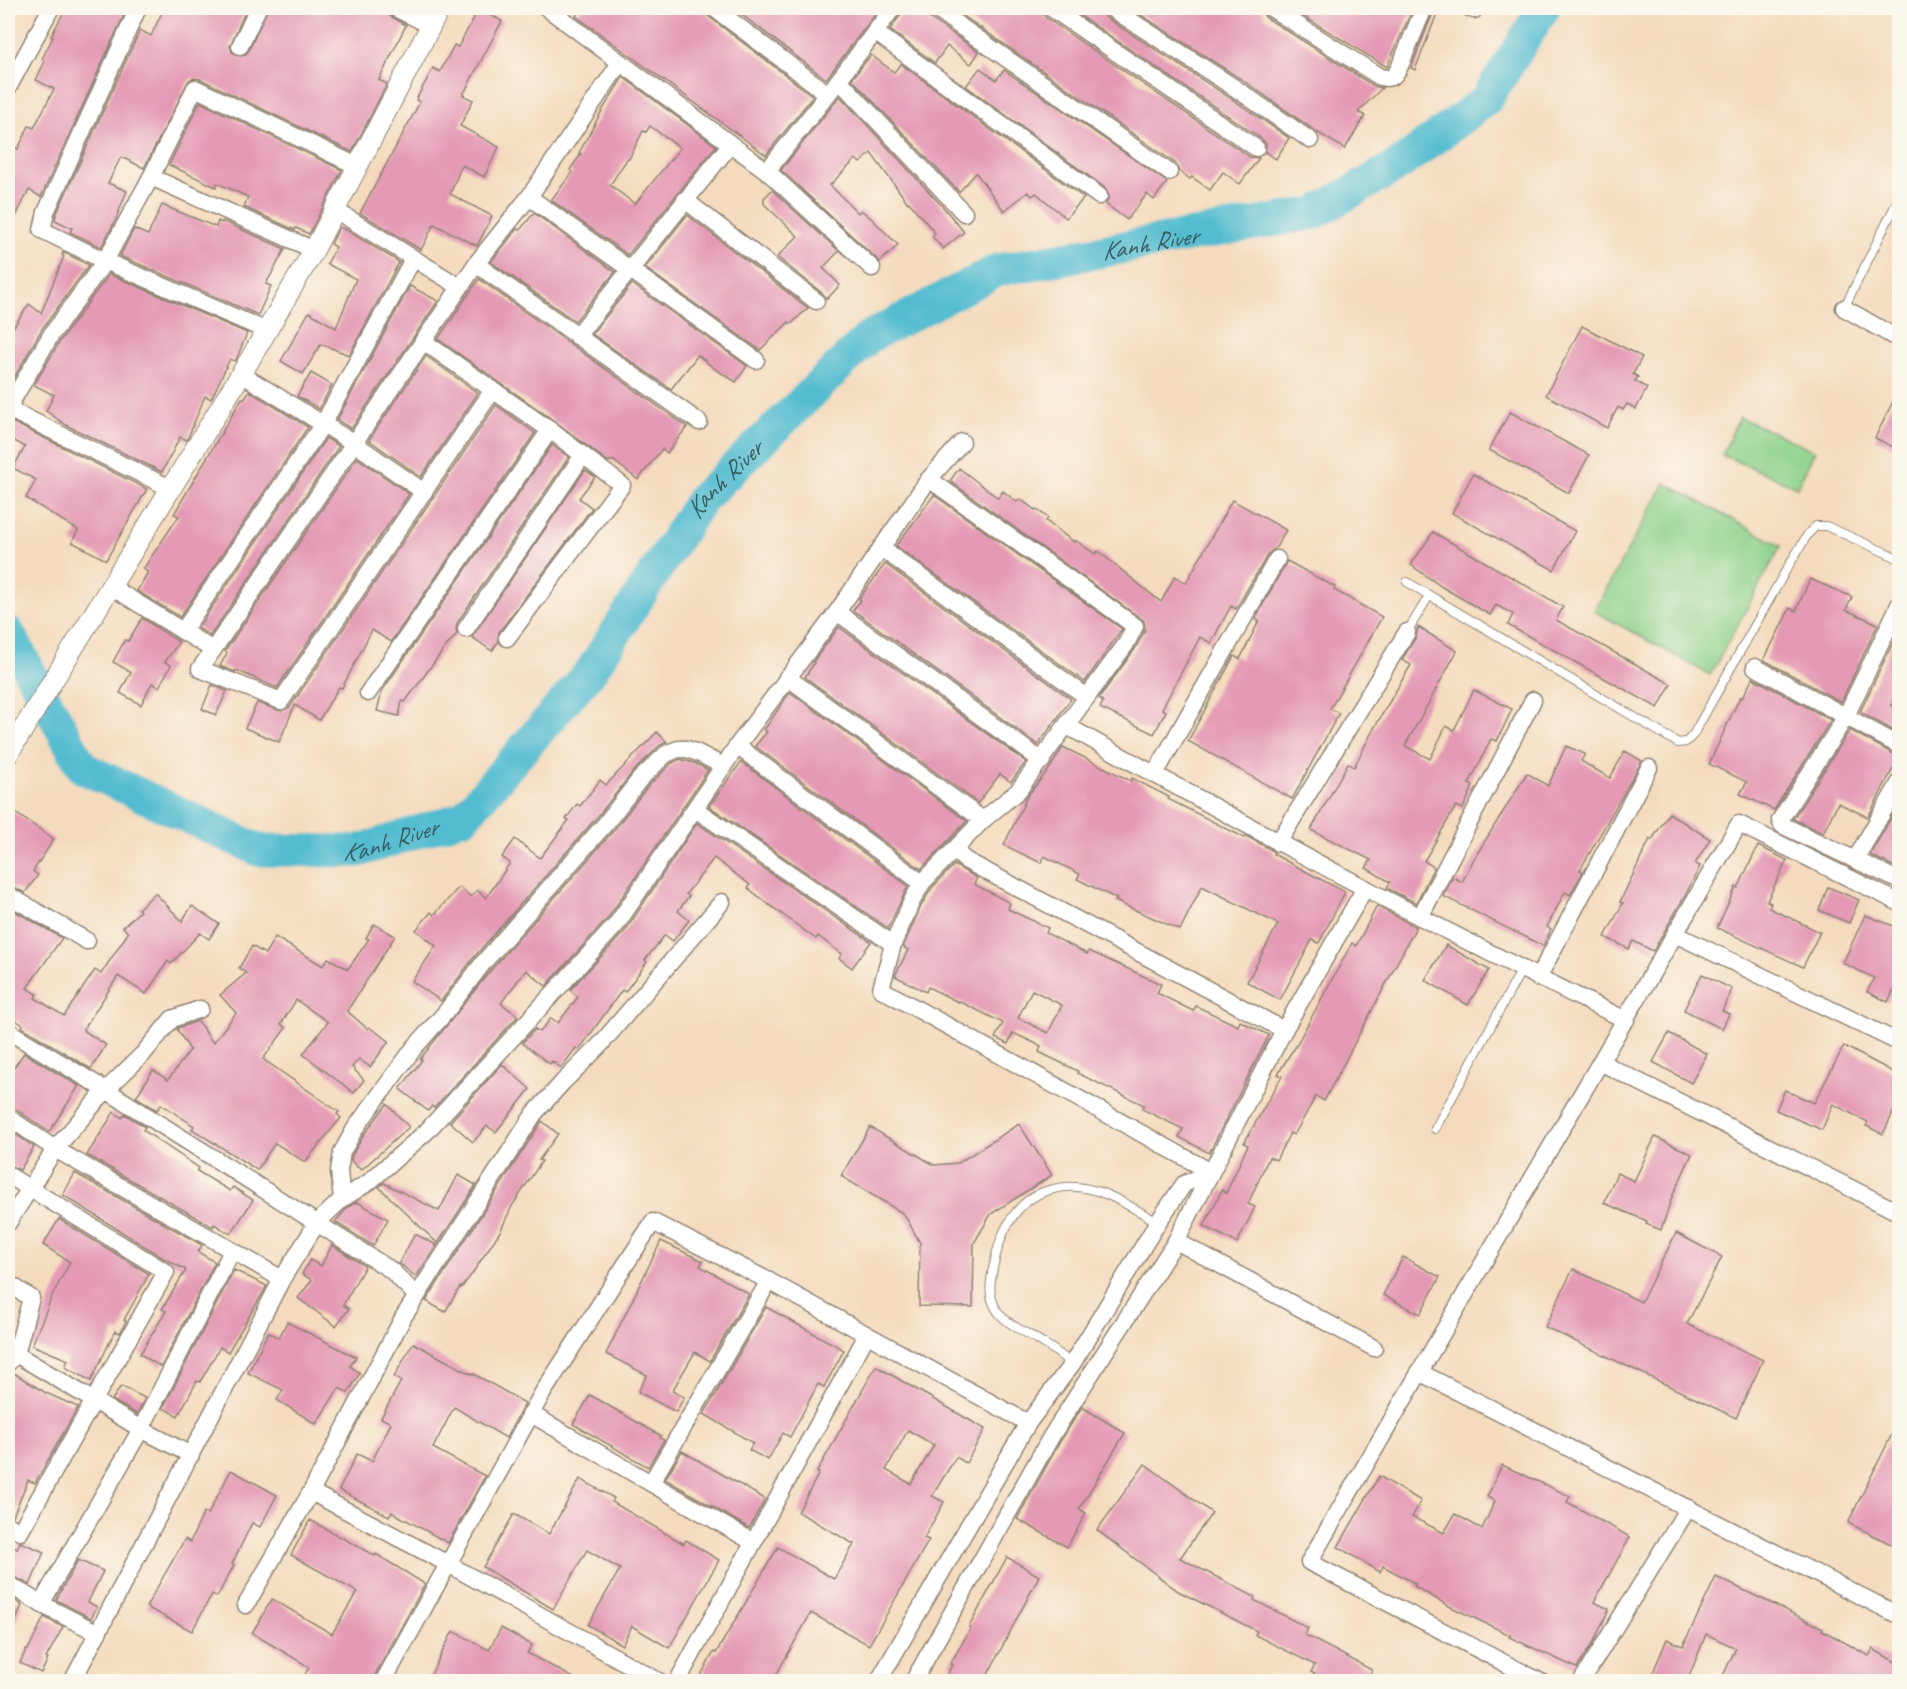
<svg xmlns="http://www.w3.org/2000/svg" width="1907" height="1689" viewBox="0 0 1907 1689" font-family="Caveat,sans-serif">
<rect width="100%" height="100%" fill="#fbf7ec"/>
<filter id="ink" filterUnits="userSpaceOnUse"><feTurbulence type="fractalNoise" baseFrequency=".0167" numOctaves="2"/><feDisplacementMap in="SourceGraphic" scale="12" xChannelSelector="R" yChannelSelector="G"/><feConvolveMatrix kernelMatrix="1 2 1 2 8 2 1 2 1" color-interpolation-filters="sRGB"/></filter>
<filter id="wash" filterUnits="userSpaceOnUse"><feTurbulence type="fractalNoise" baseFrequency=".008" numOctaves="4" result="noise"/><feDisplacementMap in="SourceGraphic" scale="24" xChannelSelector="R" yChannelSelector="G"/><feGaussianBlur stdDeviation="1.35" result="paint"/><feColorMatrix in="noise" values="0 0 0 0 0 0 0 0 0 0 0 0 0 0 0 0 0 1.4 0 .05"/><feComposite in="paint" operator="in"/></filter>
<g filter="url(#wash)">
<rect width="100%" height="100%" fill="#f4dbbe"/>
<!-- green -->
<g fill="#8bd08a" stroke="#5b7e5a" stroke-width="1.5">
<path d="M1739 417 1815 451 1797 487 1722 455Z"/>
<path d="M1665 483 1781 546 1710 675 1594 611Z"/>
</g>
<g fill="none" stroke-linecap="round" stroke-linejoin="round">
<!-- river -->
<path stroke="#53bcd0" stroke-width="33" id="s1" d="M8 632 83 768 258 850 358 851 464 817 591 671 702 499 869 337 998 270 1315 213 1400 164 1486 100 1544 8"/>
</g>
<g id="blocks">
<!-- building -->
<g fill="#e49ab5" fill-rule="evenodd">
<path d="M66 8H127L41 197 29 190 8 232V144L18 149 29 126 34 128 54 89 36 80 45 61 42 59 53 37 51 36Z"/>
<path d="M164 8H247L230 46 232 52 240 56 245 55 249 50 268 8H376L406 25 379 80 387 84 352 152 200 79 194 78 189 80 144 168 121 157 108 183 127 191 115 221 101 247 70 232 72 228 55 220 56 215 140 30 151 36Z"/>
<path d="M582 8H704L708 16 813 96 766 155 576 16Z"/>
<path d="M733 8H880L826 79Z"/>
<path d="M903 8H924L928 17 979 52 971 64 947 46 935 63 890 30 901 14Z"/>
<path d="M952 8H1041L1045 17 1250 157 1259 158 1240 184 1223 172 1210 190 1192 177 1190 179 1179 171 1175 163Z"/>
<path d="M1069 8H1101L1105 17 1229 97 1289 138 1276 159 1265 152 1266 144 1262 139Z"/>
<path d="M1130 8H1261L1265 17 1374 86 1382 88 1358 112 1365 116 1345 149 1317 132 1241 79Z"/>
<path d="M1296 8H1413L1387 67 1295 11Z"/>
<path d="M479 9 502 21 463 95 473 100 460 126 499 147 484 177 462 165 450 194 492 216 477 246 434 224 421 250 360 213 420 102 416 100 433 68 440 72 454 45 458 47Z"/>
<path d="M1434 10 1438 11 1415 70 1411 68Z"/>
<path d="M871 55 894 72 901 64 1084 198 1066 218 1036 193 1032 196 1028 192 1004 211 976 173 959 192 852 79Z"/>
<path d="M980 68 996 80 1004 70 1167 182 1154 200 1147 194 1127 220 1106 204 1109 197 1105 188 966 86Z"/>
<path d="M623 77 716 146 628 255 551 200 573 172 570 170 581 154 579 153 603 109ZM650 126 680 148 635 204 610 185 627 159H629L643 131 646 132Z"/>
<path d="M840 96 944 208 964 232 943 249 932 236 935 233 909 202 908 203 871 153 860 163 856 159 830 185 858 213 861 210 872 219 898 245 880 262 781 170Z"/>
<path d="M200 102 342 170 309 234 296 228 295 230 244 207 248 197 217 183 216 187 169 165Z"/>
<path d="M772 190 839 251 823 268 840 285 827 299 822 293 777 257 798 236 764 204V198Z"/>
<path d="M162 205 216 227 218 221 222 223 223 221 285 249 266 284 271 286 258 315 120 256 134 229 148 235Z"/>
<path d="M534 213 615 272 575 321 491 262 517 229 520 230Z"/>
<path d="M687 215 808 308 791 324 789 322 760 350 645 268Z"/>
<path d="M339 227 350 232 399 262 349 355 321 344 303 374 281 361 309 312 336 328 356 279 327 264 336 247 331 244Z"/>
<path d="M63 252 89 265 42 329 8 388V335L29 304 41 313 64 256 62 255Z"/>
<path d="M109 274 247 333 237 358 235 361 230 359 211 399 205 396 187 440 180 437 162 472 66 425 46 411 54 395 34 385 60 341Z"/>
<path d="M479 279 687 427 667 453 662 449 638 480 614 461H607L556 422 438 339Z"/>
<path d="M632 284 747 366 736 382 715 369 698 355 671 389 592 334Z"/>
<path d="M410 286 438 301 351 429 337 420Z"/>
<path d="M1582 326 1642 357 1633 374 1638 377 1635 381 1647 388 1636 409 1627 404 1623 410 1618 407 1607 428 1546 395Z"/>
<path d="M426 356 478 393 421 477 369 440Z"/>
<path d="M311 373 332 385 319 409 297 396Z"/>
<path d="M1899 389V450L1875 438Z"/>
<path d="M249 391 308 427 180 617 137 591 148 572 143 569 179 516 174 514 242 398 244 399Z"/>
<path d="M496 405 535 433 391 642 372 630 342 688 339 687 319 720 295 705 279 742 245 728 257 703 281 711 290 707Z"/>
<path d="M1510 412 1589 455 1569 493 1489 450Z"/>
<path d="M8 420 147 489 106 560 72 542 78 530 26 498 36 480 13 468 25 447 8 437Z"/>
<path d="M326 438 339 446 210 636 198 628Z"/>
<path d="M552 445 569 457 457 623 456 629 457 634 444 649 405 702 402 701 399 716 377 711 382 691Z"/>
<path d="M357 458 409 494 277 688 236 670 235 672 220 666 227 653 225 651Z"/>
<path d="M959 468 998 498 1003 491 1017 502 1020 499 1035 510 1036 509 1048 518 1046 521 1074 542 1075 540 1095 554 1098 551 1161 602 1175 576 1186 583 1232 500 1286 530 1275 549 1268 554 1236 609 1231 606 1211 643 1200 637 1162 709 1166 711 1154 734 1100 708 1103 702 1099 698 1135 649 1145 630 1144 621 950 481Z"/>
<path d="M585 470 595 477 579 498 592 508 499 632 498 642 492 651 472 637Z"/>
<path d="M1473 474 1575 531 1554 570 1452 513Z"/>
<path d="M934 495 1122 629 1085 682 896 546Z"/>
<path d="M1433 532 1563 607 1556 620 1671 684 1658 708 1508 625 1513 614 1496 605 1490 615 1442 587 1411 565Z"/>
<path d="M1287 561 1335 587 1334 590 1382 617 1330 709 1339 713 1292 799 1188 741 1234 656 1240 659 1259 621 1255 619Z"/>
<path d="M885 564 1071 699 1038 745 853 610 861 600 859 599 862 595Z"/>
<path d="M1810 579 1852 597 1846 610 1878 624 1841 702 1764 660 1790 608 1796 611Z"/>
<path d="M142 618 179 642 165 662 171 665 159 687 152 683 141 705 120 693 131 672 113 662 125 640 128 641Z"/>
<path d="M839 627 1026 762 1011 782 1000 774 978 803 805 677 814 663 813 662Z"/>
<path d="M1418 627 1457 651 1405 746 1430 759 1446 726 1454 730 1474 690 1512 709 1497 741 1491 739 1469 784 1473 786 1463 809 1456 806 1424 861 1434 867 1416 903 1387 888 1390 882 1366 868 1371 860 1311 830 1348 763 1354 767 1373 730 1411 665 1402 660 1416 637Z"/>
<path d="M1898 632 1899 633V687L1891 705 1899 710V734L1860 712Z"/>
<path d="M1753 678 1831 720 1774 810 1740 794 1747 782 1709 764 1740 697 1742 698Z"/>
<path d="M212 685 227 691 216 715 202 709Z"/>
<path d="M790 692 967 821 921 869 755 746 767 732 764 730Z"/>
<path d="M1850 730 1899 757 1868 817 1838 803 1823 833 1793 819Z"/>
<path d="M657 732 667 742 659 746 632 773 598 816 475 956 441 1001 412 981 436 946 416 930 431 912 434 915 459 887 471 897 477 890 486 898 510 863 502 857 515 839 540 858 569 820 566 819 577 804 580 806 600 780 606 785Z"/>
<path d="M1566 746 1585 754 1581 761 1610 778 1625 751 1642 761 1580 870 1583 871 1570 895 1565 892 1547 927 1551 929 1543 946 1443 896 1453 877 1462 882 1475 857 1527 773 1548 786Z"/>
<path d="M1063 747 1131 781 1132 778 1169 797 1168 799 1245 838 1246 836 1270 849 1274 853 1273 854 1345 892 1319 943 1312 940 1280 1000 1247 982 1278 924 1202 886 1180 930 1115 901 1117 899 1077 879 1080 874 1044 856 1041 863 1004 845 1028 795 1050 768Z"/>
<path d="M680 759 694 763 708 770 608 918 546 986 526 970 501 1003 518 1016 434 1108 432 1106 428 1111 400 1089 422 1060 420 1059 491 970 614 830 648 786 672 763Z"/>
<path d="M741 762 908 886 888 928 709 806Z"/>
<path d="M1899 804V869L1870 855Z"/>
<path d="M8 808 54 839 33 871 38 875 25 893 8 885Z"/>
<path d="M1669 813 1710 839 1695 864 1700 866 1687 892 1653 951 1633 941 1629 949 1605 937 1623 903 1620 902 1650 839 1652 840Z"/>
<path d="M697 823 871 942 852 968 839 958 842 954 818 936 816 939 768 904 748 888 750 885 714 858 686 894 689 896 678 911 689 920 673 941 665 935 645 960 647 962 625 992 622 990 579 1050 576 1048 561 1068 552 1061 550 1064 522 1043 535 1029 540 1032 551 1018 558 1023 578 997 570 990 625 931Z"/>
<path d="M1758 846 1787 860 1767 901 1771 903 1769 908 1820 932 1803 967 1717 928 1736 887 1738 888Z"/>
<path d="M954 865 977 878 974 884 1010 903 1008 909 1048 928 1046 933 1087 954 1089 951 1161 984 1157 993 1193 1011 1196 1006 1238 1026 1240 1021 1269 1035 1209 1153 1179 1137 1183 1129 1142 1109 1144 1105 1077 1073 1078 1071 1039 1052 1041 1046 1013 1033 1008 1044 995 1038 1003 1023 959 1001 958 1002 928 987 926 992 895 976 908 950 903 947 921 906 931 889ZM1032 990 1062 1005 1048 1033 1018 1018Z"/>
<path d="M1828 887 1859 900 1849 923 1819 910Z"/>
<path d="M155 893 182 921 192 906 219 924 209 939 200 933 171 964 168 961 146 994 118 976 83 1030 106 1045 91 1069 22 1027 23 1025 8 1015V907L62 938 27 988 37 994 35 998 64 1016 95 970 101 974 128 933 123 927 140 911 138 909Z"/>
<path d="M1377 906 1416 927 1324 1101 1316 1096 1294 1135 1290 1133 1276 1160 1269 1157 1248 1204 1255 1207 1237 1243 1204 1226 1222 1190 1226 1193 1248 1145 1244 1143 1282 1076 1278 1074 1292 1051H1293L1352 943 1356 946Z"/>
<path d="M1865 915 1899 928V978L1888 1002 1867 992 1874 978 1843 963Z"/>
<path d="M374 924 395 936 347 1011 368 1029 369 1027 389 1041 370 1067 359 1059 352 1067 364 1080 354 1093 303 1054 328 1022 296 1000 281 1024 286 1028 263 1059 339 1112 337 1114 341 1118 305 1162 275 1143 257 1170 192 1129 194 1126 161 1104 157 1110 136 1097 153 1070 168 1080 190 1050 177 1029 178 1028 198 1021 213 1043 236 1013 220 995 246 973 239 968 252 946 265 954 275 937 323 966 328 958 348 969 369 939 366 938Z"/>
<path d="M1446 945 1489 970 1468 1005 1425 980Z"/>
<path d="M1702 974 1732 989 1722 1011 1729 1014 1722 1029 1684 1010Z"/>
<path d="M1669 1033 1707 1054 1691 1083 1653 1062Z"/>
<path d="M1844 1046 1899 1075V1100L1883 1134 1866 1126 1868 1122 1833 1104 1822 1130 1776 1110 1785 1090 1814 1103Z"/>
<path d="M24 1053 79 1086 49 1132 14 1108 8 1107V1076Z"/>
<path d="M502 1064 530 1089 496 1132 487 1126 473 1142 450 1122Z"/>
<path d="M387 1104 409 1127 361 1170 351 1161 352 1155 365 1133Z"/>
<path d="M114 1112 122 1118 125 1114 145 1127 143 1130 199 1168 197 1171 230 1191 233 1187 253 1200 231 1234 214 1224 213 1227 87 1155Z"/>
<path d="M542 1121 558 1134 539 1160 542 1161 512 1206 501 1230 472 1274 461 1288 460 1287 445 1312 426 1301Z"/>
<path d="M1019 1124 1052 1175 991 1214 974 1243 973 1307 919 1306 920 1243 904 1214 841 1176 870 1127 934 1165 958 1163Z"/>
<path d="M8 1129 34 1147 20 1170 8 1165Z"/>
<path d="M1655 1137 1692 1154 1672 1197 1661 1230 1646 1224 1647 1221 1604 1203 1617 1173 1634 1181Z"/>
<path d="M75 1173 202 1245 198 1252 215 1262 161 1367 140 1354 166 1311 162 1309 186 1270 160 1256 63 1195Z"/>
<path d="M458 1175 476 1185 416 1277 399 1263 415 1234 436 1245 437 1243 379 1187 384 1183 439 1211Z"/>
<path d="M357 1202 388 1219 373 1246 335 1222 348 1207Z"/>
<path d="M59 1219 149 1274 124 1320 126 1321 120 1333 115 1331 91 1381 65 1367 68 1360 32 1345 52 1296 70 1262 43 1245Z"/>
<path d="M1676 1233 1722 1257 1687 1324 1763 1360 1736 1418 1545 1327 1573 1269 1641 1302Z"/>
<path d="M661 1241 703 1261 700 1266 749 1294 710 1361 695 1352 672 1391 684 1397 676 1412 638 1392 647 1375 606 1354Z"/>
<path d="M332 1245 365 1266 343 1305 349 1309 336 1326 298 1298 312 1280 302 1274 310 1260 321 1266Z"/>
<path d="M1403 1257 1440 1277 1420 1314 1383 1295Z"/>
<path d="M234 1270 267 1286 228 1352 220 1347 200 1382 197 1381 178 1416 163 1408Z"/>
<path d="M766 1307 844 1350 824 1387 818 1384 790 1437 783 1433 768 1460 749 1450 753 1443 704 1414Z"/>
<path d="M287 1322 356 1357 350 1366 360 1373 348 1393 339 1388 316 1424 277 1400 283 1390 248 1373 268 1332 279 1338Z"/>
<path d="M413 1343 471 1374 472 1373 525 1403 506 1438 454 1407 433 1448 485 1476 448 1543 392 1512 389 1516 339 1490 357 1454 372 1461 391 1423 381 1418 401 1381 394 1377Z"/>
<path d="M876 1366 985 1429 966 1463 956 1457 932 1496 944 1502 924 1538 929 1540 869 1645 811 1613 772 1682H697L714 1652 716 1653 778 1547 834 1579 854 1544 798 1512 819 1473 817 1472ZM908 1430 934 1445 911 1484 886 1470Z"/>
<path d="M12 1372 46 1393 78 1407 35 1483 28 1480 13 1516 8 1515V1384Z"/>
<path d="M121 1386 145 1398 137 1414 112 1400Z"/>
<path d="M590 1395 661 1436 660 1438 664 1440 648 1467 573 1424Z"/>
<path d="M1082 1407 1125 1433 1079 1509 1086 1513 1067 1547 1017 1519 1061 1440Z"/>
<path d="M1899 1420V1548L1848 1523Z"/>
<path d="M682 1451 765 1499 749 1528 665 1479Z"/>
<path d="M1145 1464 1212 1513 1180 1558 1255 1597 1254 1600 1308 1628 1305 1635 1372 1670 1366 1682H1328L1311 1672 1315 1665 1255 1635 1257 1631 1178 1591 1097 1530Z"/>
<path d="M1502 1465 1570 1496 1567 1502 1630 1537 1594 1602 1609 1609 1594 1641 1577 1668 1509 1637 1510 1635 1447 1605 1414 1586 1416 1584 1383 1566 1380 1572 1338 1547 1379 1476 1421 1501 1412 1517 1444 1533 1455 1514 1482 1529 1495 1501 1487 1497Z"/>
<path d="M231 1470 277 1495 260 1527 252 1523 232 1564 234 1565 217 1597 212 1594 192 1631 146 1607 185 1539 190 1542 204 1512 208 1514Z"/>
<path d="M580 1479 614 1498 612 1502 684 1544 686 1540 719 1560 669 1648 632 1626 622 1645 588 1625 620 1569 587 1550 553 1609 483 1567 514 1514 549 1534Z"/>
<path d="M310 1520 375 1556 376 1554 425 1584 371 1682H301L309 1667 252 1633 272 1599 332 1634 357 1592 291 1555Z"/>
<path d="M20 1542 44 1552 30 1585 8 1574V1544L17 1549Z"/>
<path d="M1007 1557 1039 1576 984 1682H943L952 1665 950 1664 971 1628 969 1627Z"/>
<path d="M78 1560 103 1571 88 1602 97 1607 91 1618 56 1600Z"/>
<path d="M1716 1577 1823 1628 1822 1630 1869 1656 1873 1649 1899 1664V1682H1720L1736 1648 1706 1634 1687 1682H1649L1667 1639 1683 1646Z"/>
<path d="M8 1596 22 1605 8 1641Z"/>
<path d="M44 1617 63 1627 46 1658 48 1659 41 1673 20 1663 26 1650H28Z"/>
<path d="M501 1628 532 1645 527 1653 581 1682H427L453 1631 489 1650Z"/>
</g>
</g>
</g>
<g filter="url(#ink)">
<use href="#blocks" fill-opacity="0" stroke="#908374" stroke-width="1.5"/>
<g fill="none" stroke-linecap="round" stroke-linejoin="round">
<defs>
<g id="service">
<path d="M1844 308 1900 196"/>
<path d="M1407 582 1678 743 1686 742 1693 735 1785 572 1808 534 1816 526H1826L1900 559"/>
<path d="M1407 632 1429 596"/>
<path d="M1435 1129 1522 969"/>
<path d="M1072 1364C1063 1357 1053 1349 1043 1343 1028 1333 1009 1326 998 1312 987 1296 990 1281 994 1264 1002 1224 1021 1191 1065 1187 1099 1184 1130 1207 1158 1222"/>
</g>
<g id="minor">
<path d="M138 8 46 212 42 230 105 261 265 330"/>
<path d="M395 8 430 25"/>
<path d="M547 8 767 171 872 268"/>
<path d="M714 8 828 94"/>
<path d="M934 8 1169 172"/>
<path d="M1051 8 1256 148"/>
<path d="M1111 8 1235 88 1310 140"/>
<path d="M1271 8 1380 77C1392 80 1395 76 1400 66L1424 8"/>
<path d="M1469 8 1474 10"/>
<path d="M875 32 1099 196"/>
<path d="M240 46 258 8"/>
<path d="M839 80 964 213"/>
<path d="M8 88 51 8"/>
<path d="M767 171 828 94 893 8"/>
<path d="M151 177 314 250"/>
<path d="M529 197 756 360"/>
<path d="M685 200 816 301"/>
<path d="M335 210 460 287"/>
<path d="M476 264 699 422"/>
<path d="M1844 308 1900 340"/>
<path d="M577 336 730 145"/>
<path d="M423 341 550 430 622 485 507 638"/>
<path d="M241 374 354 443 424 492"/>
<path d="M493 390 281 701 200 669 476 264 529 197 620 63"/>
<path d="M8 408 51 335 105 261 151 177 195 88 357 166"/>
<path d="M8 409 170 488"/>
<path d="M929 479 1135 626 1126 644 1087 697"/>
<path d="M881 548 1087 697 1018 791 983 820 922 883 912 901 893 944 881 989 1211 1172"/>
<path d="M110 586 213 650"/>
<path d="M1900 603 1845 718 1780 820 1782 825 1786 827 1900 881"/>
<path d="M837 612 1042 761"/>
<path d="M466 629 583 455"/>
<path d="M183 631 323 424 413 259"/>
<path d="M1755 667 1900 746"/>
<path d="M787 677 983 820"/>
<path d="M368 693 550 430"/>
<path d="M1067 726C1251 828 1436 929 1626 1020"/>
<path d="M737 746 922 883"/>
<path d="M1155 774 1277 559"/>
<path d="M695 809 893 944"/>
<path d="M1278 843 1407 632"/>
<path d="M954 850 965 860 1284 1030"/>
<path d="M1855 860 1900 782"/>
<path d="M8 895 87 941"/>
<path d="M1420 917 1533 700"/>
<path d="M1675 934 1900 1043"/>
<path d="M1538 978 1649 768"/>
<path d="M8 1031 106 1090 391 1270 417 1296"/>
<path d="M1602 1063 1900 1213"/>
<path d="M8 1117 55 1149 282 1279"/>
<path d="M8 1175 166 1272 20 1532 8 1525"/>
<path d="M342 1199 339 1171 342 1152 356 1127 414 1048 445 1013 483 963 606 823 640 779 666 754 678 749H687L698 753 723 766"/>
<path d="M8 1223 55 1149 106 1090 143 1054 172 1019 200 1009"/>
<path d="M1176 1241 1374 1348"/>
<path d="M8 1283 31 1298 16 1354 8 1363"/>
<path d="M16 1354 141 1429 191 1455"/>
<path d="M1419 1372 1900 1616"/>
<path d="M531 1414 753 1542"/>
<path d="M651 1483 769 1281"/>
<path d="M311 1492 448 1564 660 1682"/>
<path d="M8 1584 41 1604 98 1633"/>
<path d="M41 1604 141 1429 232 1251"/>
<path d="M246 1605 311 1492 404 1316 534 1114 563 1082 600 1045 722 902"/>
<path d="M72 1682 282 1279 317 1223 342 1199 369 1182 426 1132 616 925 737 746 837 612 929 479 962 442"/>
<path d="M383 1682 542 1394 653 1222 769 1281 1028 1423"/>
<path d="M677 1682 867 1335"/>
<path d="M878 1682 1028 1423 1072 1364 1158 1222 1184 1184 1211 1172"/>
<path d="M913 1682 1052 1435 1176 1241 1284 1030 1365 888"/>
<path d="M1541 1682 1309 1562C1451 1315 1597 1071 1739 824L1900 903"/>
<path d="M1581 1682 1688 1508"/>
</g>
<path id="tertiary" d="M8 754 249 361 314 250 440 8"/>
</defs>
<!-- service casing -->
<use href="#service" stroke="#908374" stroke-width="10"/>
<!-- minor casing -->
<use href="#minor" stroke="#908374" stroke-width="19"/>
<!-- tertiary casing -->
<use href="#tertiary" stroke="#908374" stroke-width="22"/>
<!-- service -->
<use href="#service" stroke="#fff" stroke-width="8"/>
<!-- minor -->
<use href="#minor" stroke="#fff" stroke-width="16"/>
<!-- tertiary -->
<use href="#tertiary" stroke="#fff" stroke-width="20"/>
</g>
</g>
<g text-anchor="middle" stroke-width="4.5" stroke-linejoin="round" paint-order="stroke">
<!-- water labels -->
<g font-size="26" font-style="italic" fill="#395e65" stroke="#fbf7ec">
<text dy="9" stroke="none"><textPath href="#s1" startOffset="1490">Kanh River</textPath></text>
<text dy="9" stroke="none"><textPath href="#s1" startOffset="987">Kanh River</textPath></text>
<text dy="9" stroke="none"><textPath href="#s1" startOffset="482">Kanh River</textPath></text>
</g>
</g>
<!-- margin -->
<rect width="1907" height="1689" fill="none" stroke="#fbf7ec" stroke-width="30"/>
</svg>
